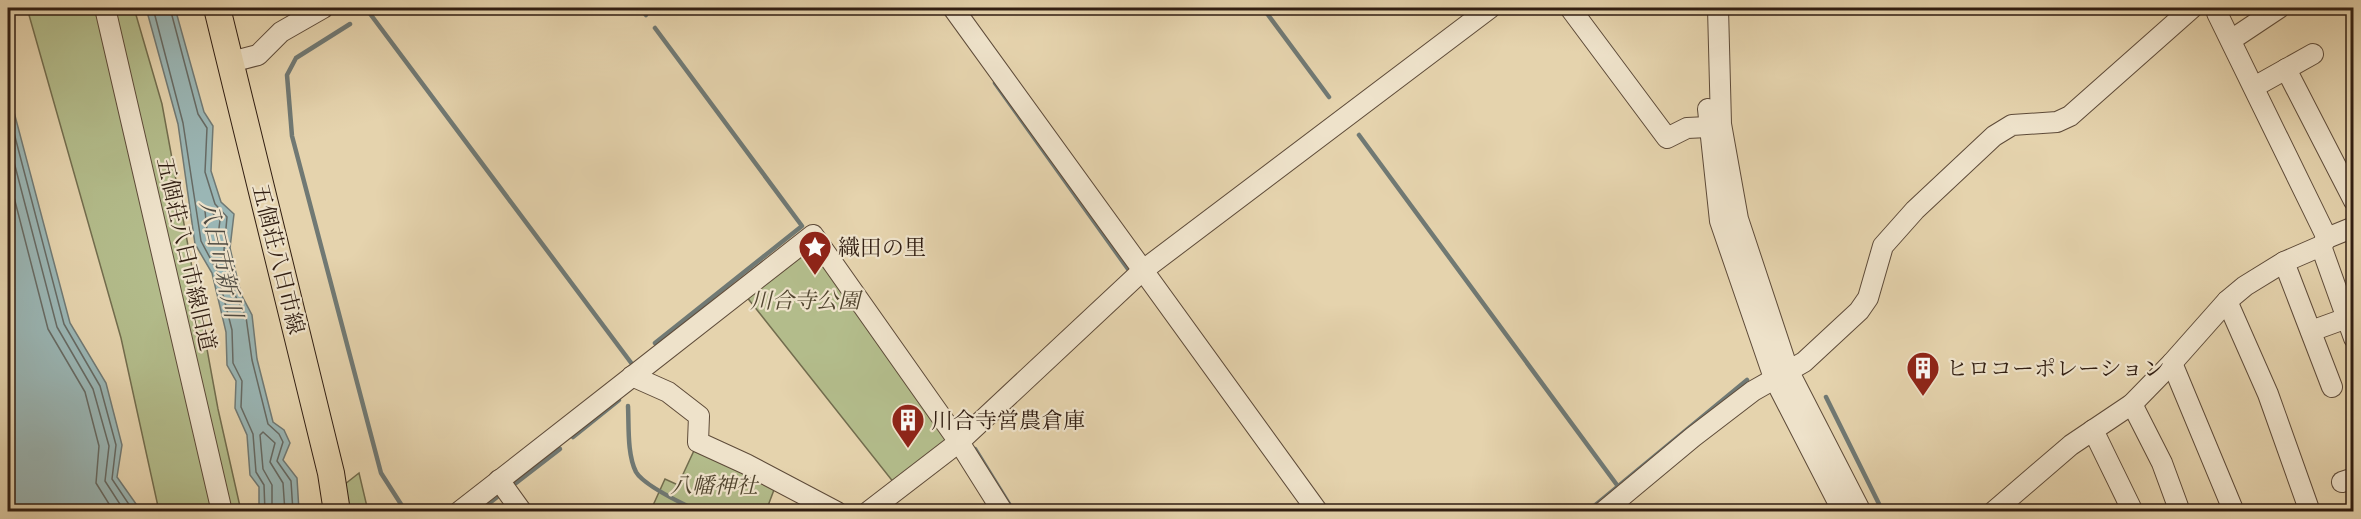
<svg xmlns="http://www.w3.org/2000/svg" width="2361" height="519" viewBox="0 0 2361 519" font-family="'IM FELL DW Pica','Noto Serif JP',serif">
<rect width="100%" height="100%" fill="#e5d3ad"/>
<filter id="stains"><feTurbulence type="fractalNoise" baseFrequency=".00333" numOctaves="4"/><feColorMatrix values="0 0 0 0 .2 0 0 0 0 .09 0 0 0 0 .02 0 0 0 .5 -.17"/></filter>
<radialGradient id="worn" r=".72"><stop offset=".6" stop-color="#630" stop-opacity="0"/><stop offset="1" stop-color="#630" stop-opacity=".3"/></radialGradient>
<!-- green -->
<g fill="#b3bc8b" stroke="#726d4e" stroke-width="1.5">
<path d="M27 8H134L162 104 218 409 241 511H159L121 338Z"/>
<path d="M813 235 959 442 898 488 742 291Z"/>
<path d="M698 442 780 474 766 511 650 512 665 479 678 485Z"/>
<path d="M359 473 368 511H345L340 488Z"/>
</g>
<!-- water -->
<g fill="#9ab6b5" stroke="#707974" stroke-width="1.5">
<path d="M146 8H175L204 112 213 126 211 171 221 202 234 214 230 248 241 294 252 315 257 359 273 422 284 430 290 443 283 460 297 478 299 511H259V487L250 475 247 435 235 408 236 381 227 365 226 332 212 273 195 244 178 124Z"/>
<path d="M8 11 11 22 10 97 70 323 106 383 122 445 117 477 141 511H8Z"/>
</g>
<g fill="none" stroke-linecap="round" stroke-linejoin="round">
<!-- shore -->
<g stroke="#666a64" stroke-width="1.5">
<path d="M153 8 183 123 201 241 217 271 232 330 233 363 242 381 241 407 253 434 256 472 264 485 265 512"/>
<path d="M170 8 198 114 207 128 205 172 215 204 227 217 224 250 235 295 246 317 252 360 268 424 279 434 283 442 277 461 291 481 293 512"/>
<path d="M8 110 64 324 100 386 116 445 112 479 134 512"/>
<path d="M8 139 57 327 93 389 109 446 105 481 125 512"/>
<path d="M8 174 48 329 85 392 99 446 96 483 114 512"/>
<path d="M207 208 220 220 217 244 214 246 208 239 205 211Z"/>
<path d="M272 512V485L263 469 260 435 263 432 275 443 270 462 283 483 285 512"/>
</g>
<!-- stream -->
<g stroke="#707974" stroke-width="4.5">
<path d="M640 8 646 15"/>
<path d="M1263 8 1329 97"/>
<path d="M368 11 632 364"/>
<path d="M350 24 296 58 287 75 292 136 381 473 406 512"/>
<path d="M995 83 1128 269"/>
<path d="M1359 135 1617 485"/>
<path d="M655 343 802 226 655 28"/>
<path d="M1826 397 1883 512"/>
<path d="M628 406C629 426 627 454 636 472 644 486 685 505 700 512"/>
<path d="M573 437 619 400"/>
<path d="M975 449 1014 512"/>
<path d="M516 483 560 449"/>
<path d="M478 512 501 494"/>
<path d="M1587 512 1747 380"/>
</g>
<defs>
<g id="minor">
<path d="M105 8 222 512"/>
<path d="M953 8 1318 512"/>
<path d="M1570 8 1667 138 1687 128 1708 127"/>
<path d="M1718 8 1721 124 1738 219 1788 370 1861 512"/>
<path d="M2217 13 2327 238"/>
<path d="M2231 40 2279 8"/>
<path d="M231 62 258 55 281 32 323 8"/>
<path d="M2286 69 2354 201"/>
<path d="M2254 87 2313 54"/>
<path d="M1708 109 1720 221 1774 378 1843 512"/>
<path d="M2321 246 2354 338"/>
<path d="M2284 262 2332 387"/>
<path d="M2227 301 2268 394 2310 512"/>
<path d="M2311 331 2347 318"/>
<path d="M2172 363 2234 512"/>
<path d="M632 376 668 392 699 416 698 442 746 464 837 512"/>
<path d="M2132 404 2162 463 2180 512"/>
<path d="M2093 430 2133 512"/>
<path d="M499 480 522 512"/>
<path d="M2342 482 2354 478"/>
<path d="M459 512 813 235 959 442 1003 512"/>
<path d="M868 512 959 442 1142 271 1490 8"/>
<path d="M1603 512 1693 437 1753 391 1804 362 1859 311 1868 298 1883 246 1915 210 1994 136 2012 125 2057 122 2070 116 2192 8"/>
<path d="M1993 512 2071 445 2132 404 2172 363 2227 301 2245 286 2284 262 2321 246 2327 238 2354 227"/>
</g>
<path id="major" d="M217 8 331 473 337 512"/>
</defs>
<!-- minor casing -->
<use href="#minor" stroke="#5e4b39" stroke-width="22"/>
<!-- major casing -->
<use href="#major" stroke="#311e12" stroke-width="28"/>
<!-- minor -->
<use href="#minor" stroke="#eee2ca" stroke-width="20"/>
<!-- major -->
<use href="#major" stroke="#e5d3ad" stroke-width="26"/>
</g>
<!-- icons -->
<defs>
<symbol id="sight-pin" viewBox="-11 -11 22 30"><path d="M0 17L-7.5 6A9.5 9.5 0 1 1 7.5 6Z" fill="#8f2418" stroke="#eee2ca"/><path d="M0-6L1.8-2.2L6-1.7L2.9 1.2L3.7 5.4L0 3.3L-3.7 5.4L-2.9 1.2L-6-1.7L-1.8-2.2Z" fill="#fff"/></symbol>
<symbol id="building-pin" viewBox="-11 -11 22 30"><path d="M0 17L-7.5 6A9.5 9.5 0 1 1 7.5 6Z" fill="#8f2418" stroke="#eee2ca"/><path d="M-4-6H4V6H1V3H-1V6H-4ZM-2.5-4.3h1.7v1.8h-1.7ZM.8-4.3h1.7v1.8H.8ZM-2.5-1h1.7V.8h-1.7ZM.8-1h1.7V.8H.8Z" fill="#fff"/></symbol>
</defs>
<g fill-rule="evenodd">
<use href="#sight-pin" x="796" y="228" width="38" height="52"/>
<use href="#building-pin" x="1904" y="349" width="38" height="52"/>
<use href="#building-pin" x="889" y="401" width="38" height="52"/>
</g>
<g text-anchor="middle" stroke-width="4.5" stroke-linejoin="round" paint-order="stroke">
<!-- poi labels -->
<g font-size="22" fill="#311e12" stroke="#eee2ca" text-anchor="start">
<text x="838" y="255">織田の里</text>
<text x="1946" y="376">ヒロコーポレーション</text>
<text x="931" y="428">川合寺営農倉庫</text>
</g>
<!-- street labels -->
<g font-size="22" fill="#311e12" stroke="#eee2ca">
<text transform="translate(187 254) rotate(77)" y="8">五個荘八日市線旧道</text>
<text transform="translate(279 259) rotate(76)" y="8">五個荘八日市線</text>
</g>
<!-- park labels -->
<g font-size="22" font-style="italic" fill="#524630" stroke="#eee2ca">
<text x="805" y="308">川合寺公園</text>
<text x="714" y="493">八幡神社</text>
</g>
<!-- water labels -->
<g font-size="24" font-style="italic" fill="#504c43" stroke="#eee2ca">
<text transform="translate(221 259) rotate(77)" y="8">八日市新川</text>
</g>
</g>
<!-- margin -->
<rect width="2361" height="519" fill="none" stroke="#e5d3ad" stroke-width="30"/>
<rect x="9" y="9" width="2343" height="501" fill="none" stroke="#311e12" stroke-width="3"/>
<rect x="15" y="15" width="2331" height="489" fill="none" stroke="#311e12" stroke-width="1.5"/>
<rect width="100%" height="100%" filter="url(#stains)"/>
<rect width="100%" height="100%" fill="url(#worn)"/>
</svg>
